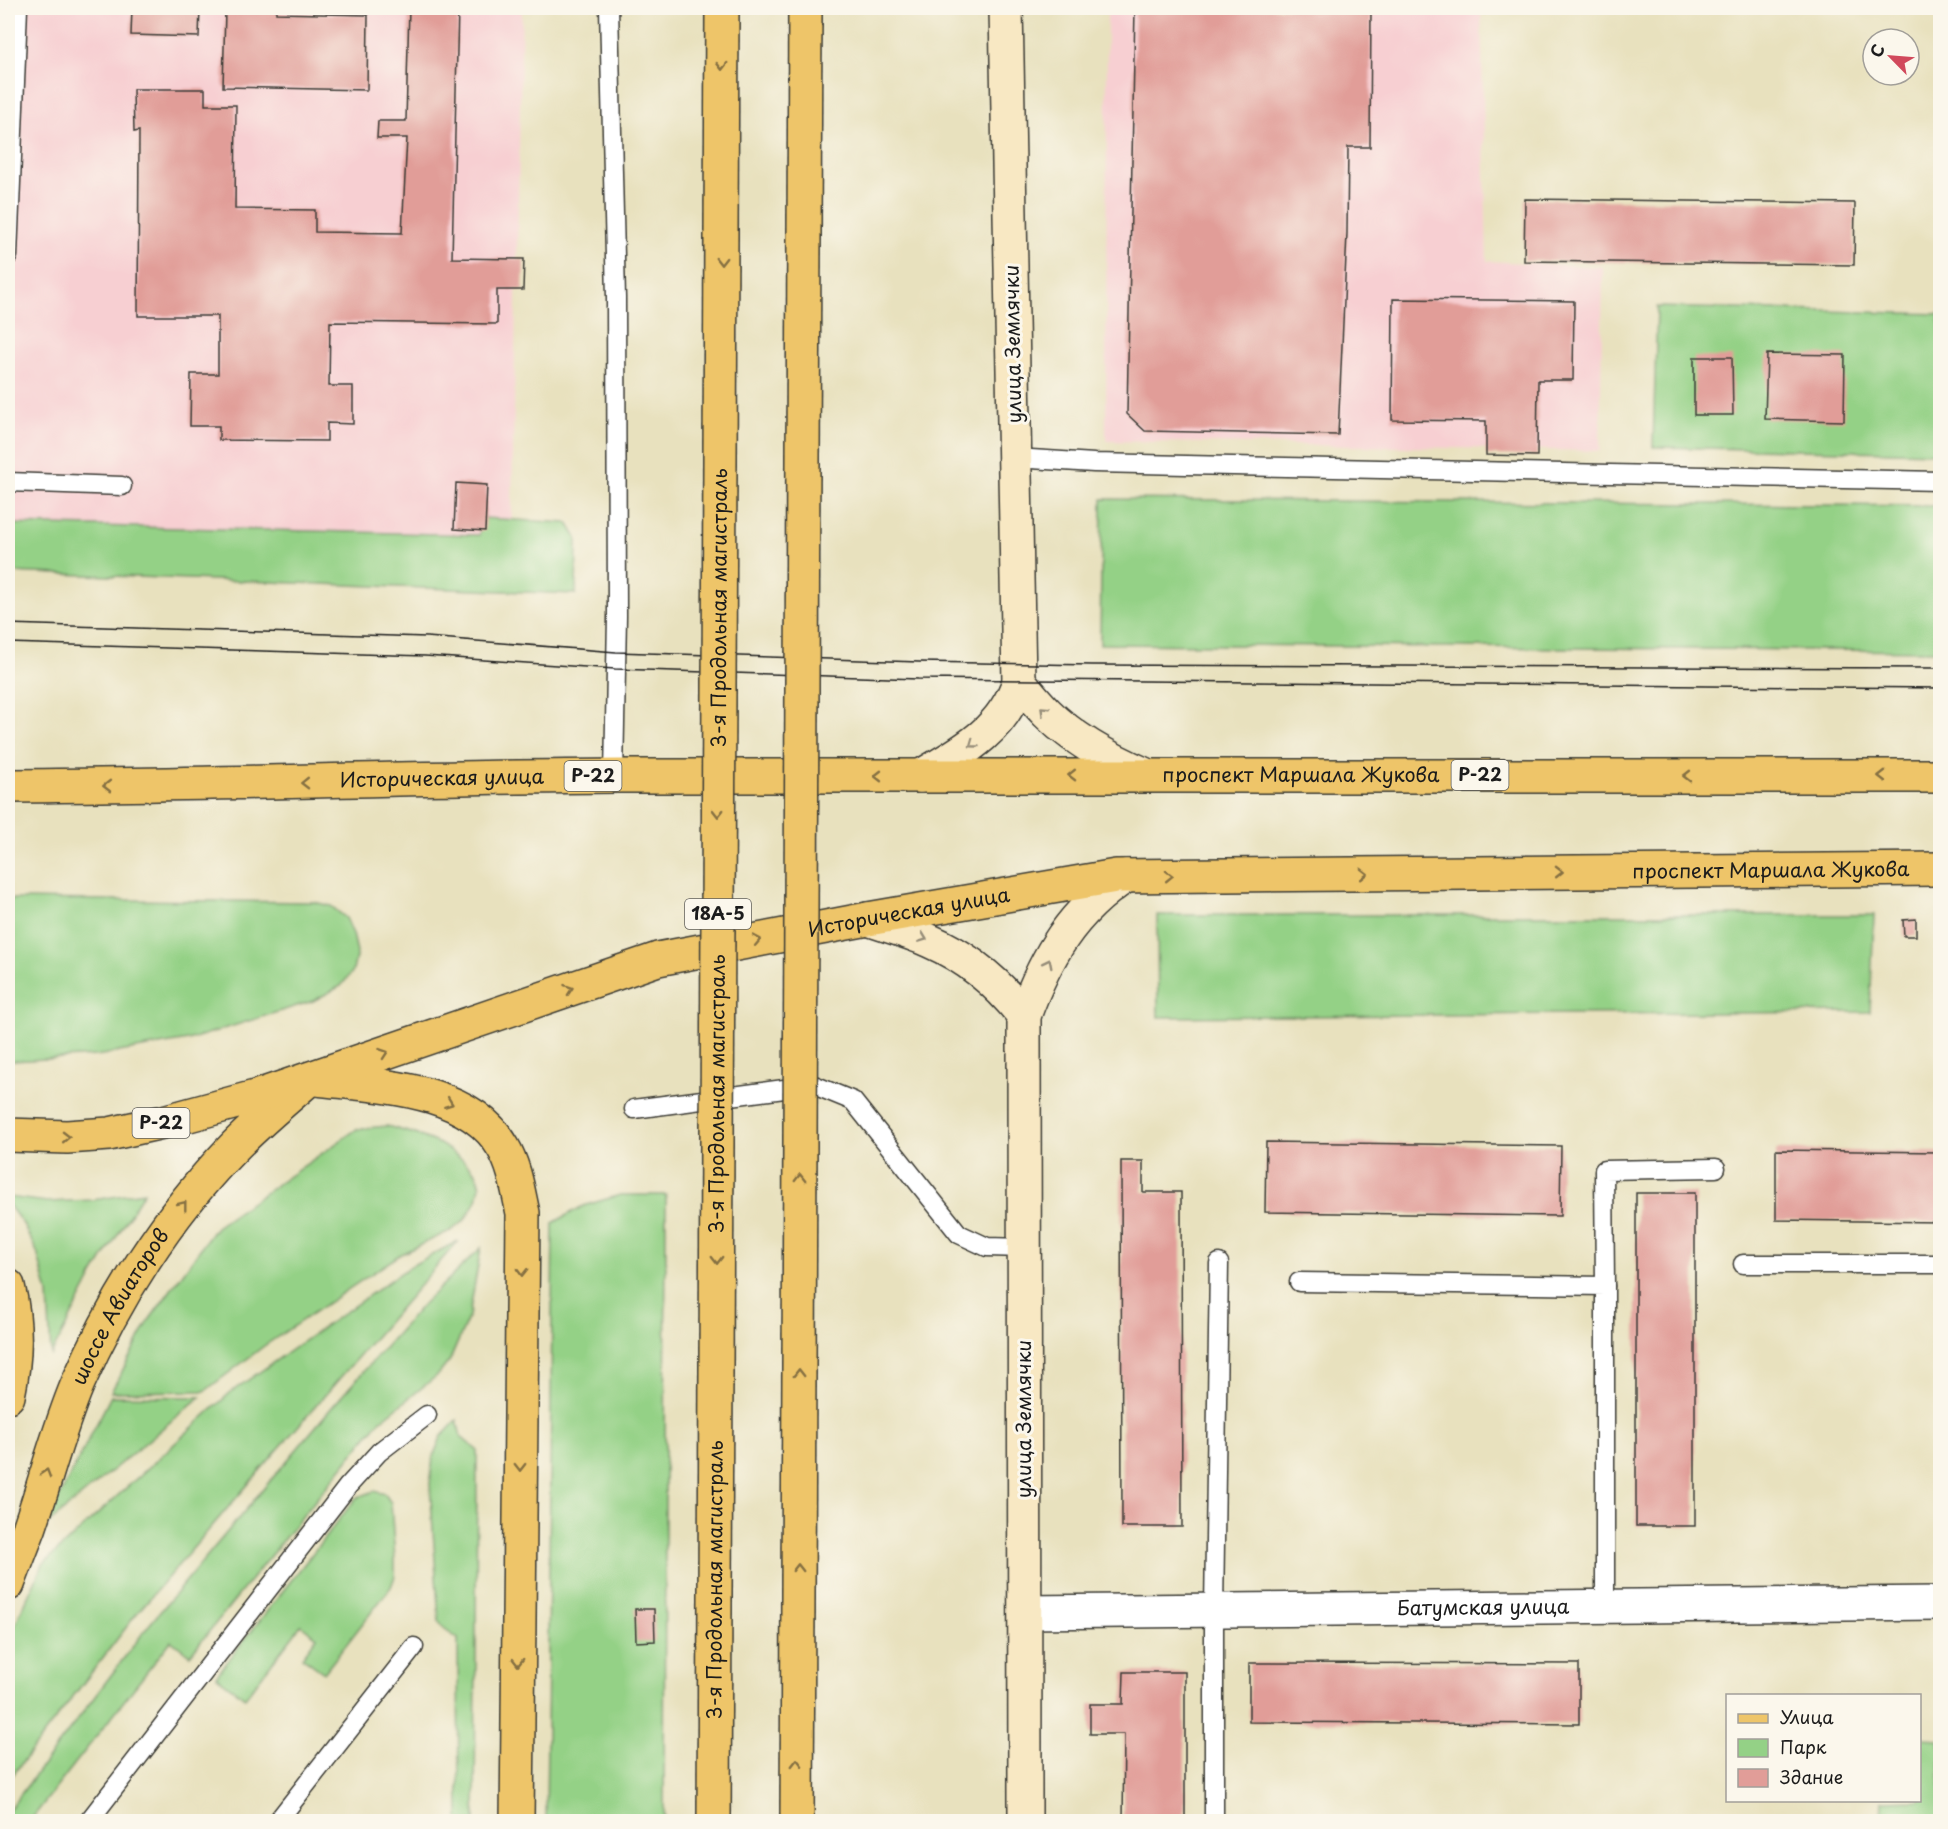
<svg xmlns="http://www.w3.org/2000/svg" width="1948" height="1829" viewBox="0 0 1948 1829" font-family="'Playpen Sans',sans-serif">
<rect width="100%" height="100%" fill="#fbf7ec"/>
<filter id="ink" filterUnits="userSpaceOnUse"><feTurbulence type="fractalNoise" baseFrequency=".0167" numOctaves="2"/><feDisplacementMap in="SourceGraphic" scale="12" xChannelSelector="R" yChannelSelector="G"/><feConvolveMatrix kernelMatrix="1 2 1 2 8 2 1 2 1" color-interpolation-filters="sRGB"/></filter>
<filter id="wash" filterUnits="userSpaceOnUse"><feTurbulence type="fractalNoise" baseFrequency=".008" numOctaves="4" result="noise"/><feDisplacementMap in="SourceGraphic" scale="24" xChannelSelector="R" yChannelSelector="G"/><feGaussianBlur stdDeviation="1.35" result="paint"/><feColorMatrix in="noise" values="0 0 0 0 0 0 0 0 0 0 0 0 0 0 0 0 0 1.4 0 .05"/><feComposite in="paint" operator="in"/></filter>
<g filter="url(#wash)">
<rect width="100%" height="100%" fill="#e8e1be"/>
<!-- built -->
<g fill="#f7cfd2">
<path d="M8 8H522L511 553 8 539Z"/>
<path d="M1107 8H1481L1487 261 1603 267 1600 451 1106 441Z"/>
</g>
<!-- green -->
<g fill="#94d186" stroke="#587651" stroke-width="1.5">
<path d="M1657 307 1940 314V453L1653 447Z"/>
<path d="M1102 499 1940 506V651L1100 644Z"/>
<path d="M482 518 568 523 577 538 576 594 8 572V524L479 535Z"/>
<path d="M8 899 314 902 331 906 346 918 353 934 357 952 353 971 341 986 313 1001 188 1040 96 1056 12 1061 8 1060Z"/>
<path d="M1157 915H1874L1870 1012 1158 1017Z"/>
<path d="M387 1126 415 1134 440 1144 462 1159 476 1173 480 1186 477 1200 464 1221 452 1230 401 1254 264 1346 205 1391 111 1392 150 1319 216 1227 357 1129Z"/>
<path d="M144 1192 94 1273 51 1355 48 1293 37 1252 23 1224 8 1204V1197L47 1202 93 1200Z"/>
<path d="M620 1195H666L664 1821 546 1822 553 1223 583 1206Z"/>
<path d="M458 1241 138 1612 8 1781V1640L43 1564 231 1392 411 1266Z"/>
<path d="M481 1248 469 1316 450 1360 439 1374 378 1423 190 1655 171 1641 30 1821H8V1811L149 1625 333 1406 424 1303Z"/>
<path d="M111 1396 200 1397 43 1528Z"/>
<path d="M457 1420 461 1437 477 1450 475 1822 459 1821 458 1639 445 1630 439 1622 430 1484 433 1457 441 1437Z"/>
<path d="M374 1491 385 1494 391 1503 395 1560V1576L391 1587 324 1673 302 1657 317 1637 301 1625 245 1698 216 1676 356 1498Z"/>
<path d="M1920 1738 1940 1739V1821H1881L1882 1801 1920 1800Z"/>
</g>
<g id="blocks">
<!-- building -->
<g fill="#e19d98">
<path d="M132 8H200L199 37 131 35Z"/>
<path d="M248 8H276V13L368 15 367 90 223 87 225 11H248Z"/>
<path d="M409 8H458L452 258 524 259 523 290H497V324L330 322 329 386H353V424L327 423V441L219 440V426H190L191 374H218V316H138L139 131 134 132 133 89H205V105H236L235 209 315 210V232L402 233 407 138H377L378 121H406Z"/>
<path d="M1135 8H1371L1370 147H1348L1347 233 1338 435 1145 431 1127 414Z"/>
<path d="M1525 199 1855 203 1854 265 1524 261Z"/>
<path d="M1393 299 1574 301 1573 380H1538L1537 456 1486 455V421L1392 420Z"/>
<path d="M1767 354 1845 355 1844 421 1765 419Z"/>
<path d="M1694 357H1732L1733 415H1694Z"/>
<path d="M456 483 487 485 485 531 454 529Z"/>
<path d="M1916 919V936H1904L1903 920Z"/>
<path d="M1266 1142 1561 1146 1560 1216 1265 1212Z"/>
<path d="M1776 1150 1940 1152V1222L1776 1220Z"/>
<path d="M1121 1161H1143V1192H1181L1182 1527H1122Z"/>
<rect x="1636" y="1193" width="59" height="333"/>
<path d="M635 1609H654L655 1641 636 1642Z"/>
<path d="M1249 1663 1579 1664V1724L1249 1722Z"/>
<path d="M1124 1672H1185V1822H1123L1124 1734H1090V1704H1123Z"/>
</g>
</g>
</g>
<g filter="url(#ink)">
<use href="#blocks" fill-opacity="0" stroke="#3b3a34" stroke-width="1.5"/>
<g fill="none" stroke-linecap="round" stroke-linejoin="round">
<defs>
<g id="service">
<path d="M609 8 616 298 617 616 614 776"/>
<path d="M8 256 18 8"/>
<path d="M1015 458 1094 463 1940 481"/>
<path d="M8 482 122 486"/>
<path d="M634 1109 814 1085 853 1101 959 1234 987 1247 1024 1248"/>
<path d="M1743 1264H1940"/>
<path d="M1299 1282 1605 1286V1607"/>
<path d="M1605 1286 1604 1170 1716 1168"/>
<path d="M280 1818 414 1647"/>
<path d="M88 1822 348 1486 379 1452 427 1415"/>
<path d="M1214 1822V1610L1219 1263"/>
</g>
<g id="minor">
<path id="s1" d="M1025 1612 1940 1603"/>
</g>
<g id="secondary">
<path d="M1019 681C1028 692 1037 703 1047 713 1074 740 1111 760 1146 775"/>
<path d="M921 776C962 752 1004 730 1019 681L1006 8"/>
<path d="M868 919C888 926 910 932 930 941 967 957 999 984 1024 1016"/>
<path d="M1025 1822 1024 1016C1046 956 1072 911 1126 876"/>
</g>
<g id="primary">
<path d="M8 1286C17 1324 16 1358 8 1396"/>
<path id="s2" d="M8 1584C15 1565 22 1547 29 1529 46 1480 58 1430 78 1383 115 1298 168 1215 232 1149 256 1124 283 1102 309 1079"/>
</g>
<g id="trunk">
<path id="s3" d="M8 786C212 785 415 777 619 776 1060 774 1500 775 1940 776"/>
<path d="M317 1079C378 1086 468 1087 503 1147 515 1167 518 1191 523 1213L517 1822"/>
<path id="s4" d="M8 1135 67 1137 109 1134 163 1122 255 1097 658 959 868 919 1116 876 1940 869"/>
</g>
</defs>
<!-- service casing -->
<use href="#service" stroke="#3b3a34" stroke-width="21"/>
<!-- minor casing -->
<use href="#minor" stroke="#3b3a34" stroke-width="36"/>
<!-- secondary casing -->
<use href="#secondary" stroke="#3b3a34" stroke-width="36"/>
<!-- primary casing -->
<use href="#primary" stroke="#3b3a34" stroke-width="36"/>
<!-- trunk casing -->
<use href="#trunk" stroke="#3b3a34" stroke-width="36"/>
<!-- service -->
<use href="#service" stroke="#fff" stroke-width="18"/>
<!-- minor -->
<use href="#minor" stroke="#fff" stroke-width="33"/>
<!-- secondary -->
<use href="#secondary" stroke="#f8e8c3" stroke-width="33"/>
<!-- primary -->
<use href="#primary" stroke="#eec569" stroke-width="33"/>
<!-- trunk -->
<use href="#trunk" stroke="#eec569" stroke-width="33"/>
<!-- tram -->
<g stroke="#1c1c1c" stroke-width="1.5">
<path d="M8 624 427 637 616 652 919 662 1092 665 1940 668"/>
<path d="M8 643 425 656 615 669 918 679 1940 688"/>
</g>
<defs>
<g id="trunk-bridge">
<path id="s5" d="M714 1822 722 8"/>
<path d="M797 1822 805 8"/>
</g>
</defs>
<!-- trunk-bridge casing -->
<use href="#trunk-bridge" stroke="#3b3a34" stroke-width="36" stroke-linecap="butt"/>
<!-- trunk-bridge -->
<use href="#trunk-bridge" stroke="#eec569" stroke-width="33"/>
</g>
<!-- one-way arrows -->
<defs><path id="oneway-chevron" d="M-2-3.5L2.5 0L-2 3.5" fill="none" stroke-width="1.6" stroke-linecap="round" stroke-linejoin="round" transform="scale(1.5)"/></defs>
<g stroke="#857042">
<use href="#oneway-chevron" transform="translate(722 66) rotate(90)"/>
<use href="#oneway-chevron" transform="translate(721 261) rotate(90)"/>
<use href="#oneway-chevron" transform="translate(1072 775) rotate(179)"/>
<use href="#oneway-chevron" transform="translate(878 776) rotate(-180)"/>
<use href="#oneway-chevron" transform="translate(1687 776) rotate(-180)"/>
<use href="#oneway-chevron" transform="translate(1882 776) rotate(-180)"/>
<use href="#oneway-chevron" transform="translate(305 783) rotate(179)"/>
<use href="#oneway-chevron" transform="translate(107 786) rotate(180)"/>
<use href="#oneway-chevron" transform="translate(718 813) rotate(90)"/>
<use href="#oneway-chevron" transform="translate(1559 872) rotate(-1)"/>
<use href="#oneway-chevron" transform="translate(1364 874) rotate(-1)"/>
<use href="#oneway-chevron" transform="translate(1169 876) rotate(-1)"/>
<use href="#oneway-chevron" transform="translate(757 940) rotate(-11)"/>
<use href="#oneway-chevron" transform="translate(569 989) rotate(-19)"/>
<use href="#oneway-chevron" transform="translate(384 1053) rotate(-19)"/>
<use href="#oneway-chevron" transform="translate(449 1103) rotate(21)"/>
<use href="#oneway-chevron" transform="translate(66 1137) rotate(-1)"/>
<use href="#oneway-chevron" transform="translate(800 1178) rotate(-90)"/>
<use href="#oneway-chevron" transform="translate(183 1205) rotate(-52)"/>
<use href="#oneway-chevron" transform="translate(717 1260) rotate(90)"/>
<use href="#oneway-chevron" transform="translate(522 1272) rotate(91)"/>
<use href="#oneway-chevron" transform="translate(799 1373) rotate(-90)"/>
<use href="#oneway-chevron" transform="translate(520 1467) rotate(90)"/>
<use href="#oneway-chevron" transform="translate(46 1473) rotate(-73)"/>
<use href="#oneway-chevron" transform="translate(798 1568) rotate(-90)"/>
<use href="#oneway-chevron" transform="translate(518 1662) rotate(90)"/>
<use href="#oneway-chevron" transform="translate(797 1763) rotate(-90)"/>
</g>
<g stroke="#958c78">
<use href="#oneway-chevron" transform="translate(1044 710) rotate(-136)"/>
<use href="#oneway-chevron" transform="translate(973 744) rotate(144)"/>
<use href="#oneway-chevron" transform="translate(923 938) rotate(21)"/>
<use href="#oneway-chevron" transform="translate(1048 963) rotate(-63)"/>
</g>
</g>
<g text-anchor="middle" stroke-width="6" stroke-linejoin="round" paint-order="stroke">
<!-- shield labels -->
<g fill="#fbf7ec" stroke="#5f5e5a" stroke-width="1.5">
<rect x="1451.5" y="760" width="57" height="30" rx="4.5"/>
<rect x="564.5" y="761" width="57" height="30" rx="4.5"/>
<rect x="685" y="899" width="66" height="30" rx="4.5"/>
<rect x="132.5" y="1108" width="57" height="30" rx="4.5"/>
</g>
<g font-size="18" font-weight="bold" fill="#1c1c1c">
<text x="1480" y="781">Р-22</text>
<text x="593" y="782">Р-22</text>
<text x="718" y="920">18А-5</text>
<text x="161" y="1129">Р-22</text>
</g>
<!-- street labels -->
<g font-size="20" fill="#1c1c1c" stroke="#fbf7ec">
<text transform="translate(1013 344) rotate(-91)" y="7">улица Землячки</text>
<text dy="7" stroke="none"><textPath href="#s5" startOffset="1214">3-я Продольная магистраль</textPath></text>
<text dy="7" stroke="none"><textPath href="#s3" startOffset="1293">проспект Маршала Жукова</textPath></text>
<text dy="7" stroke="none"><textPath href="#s3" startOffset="434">Историческая улица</textPath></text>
<text dy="7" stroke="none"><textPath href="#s4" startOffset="1798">проспект Маршала Жукова</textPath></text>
<text dy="7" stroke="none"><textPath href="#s4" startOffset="933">Историческая улица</textPath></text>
<text dy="7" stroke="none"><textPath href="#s5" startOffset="728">3-я Продольная магистраль</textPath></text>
<text dy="7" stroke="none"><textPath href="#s2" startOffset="300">шоссе Авиаторов</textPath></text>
<text transform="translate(1024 1419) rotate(-90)" y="7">улица Землячки</text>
<text dy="7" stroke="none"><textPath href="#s5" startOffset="242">3-я Продольная магистраль</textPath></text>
<text dy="7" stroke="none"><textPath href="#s1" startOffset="458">Батумская улица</textPath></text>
</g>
</g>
<!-- margin -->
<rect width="1948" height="1829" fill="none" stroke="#fbf7ec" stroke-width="30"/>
<!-- legend -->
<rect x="1726" y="1694" width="195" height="108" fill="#fbf7ec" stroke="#a29f99" stroke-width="1.5"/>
<rect x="1738" y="1714" width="30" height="9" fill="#eec569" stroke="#a29f99" stroke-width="1.5"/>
<text x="1780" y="1724" font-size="18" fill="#1c1c1c">Улица</text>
<rect x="1738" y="1739" width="30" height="18" fill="#94d186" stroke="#a29f99" stroke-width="1.5"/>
<text x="1780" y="1754" font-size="18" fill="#1c1c1c">Парк</text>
<rect x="1738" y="1769" width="30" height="18" fill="#e19d98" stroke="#a29f99" stroke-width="1.5"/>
<text x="1780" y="1784" font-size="18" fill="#1c1c1c">Здание</text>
<!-- north arrow -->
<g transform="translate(1891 57) rotate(295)"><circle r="28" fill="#fbf7ec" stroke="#a29f99" stroke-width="1.5"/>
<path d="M0-4.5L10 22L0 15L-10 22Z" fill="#d1495b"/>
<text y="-9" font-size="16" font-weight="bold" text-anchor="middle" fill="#1c1c1c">С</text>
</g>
</svg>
